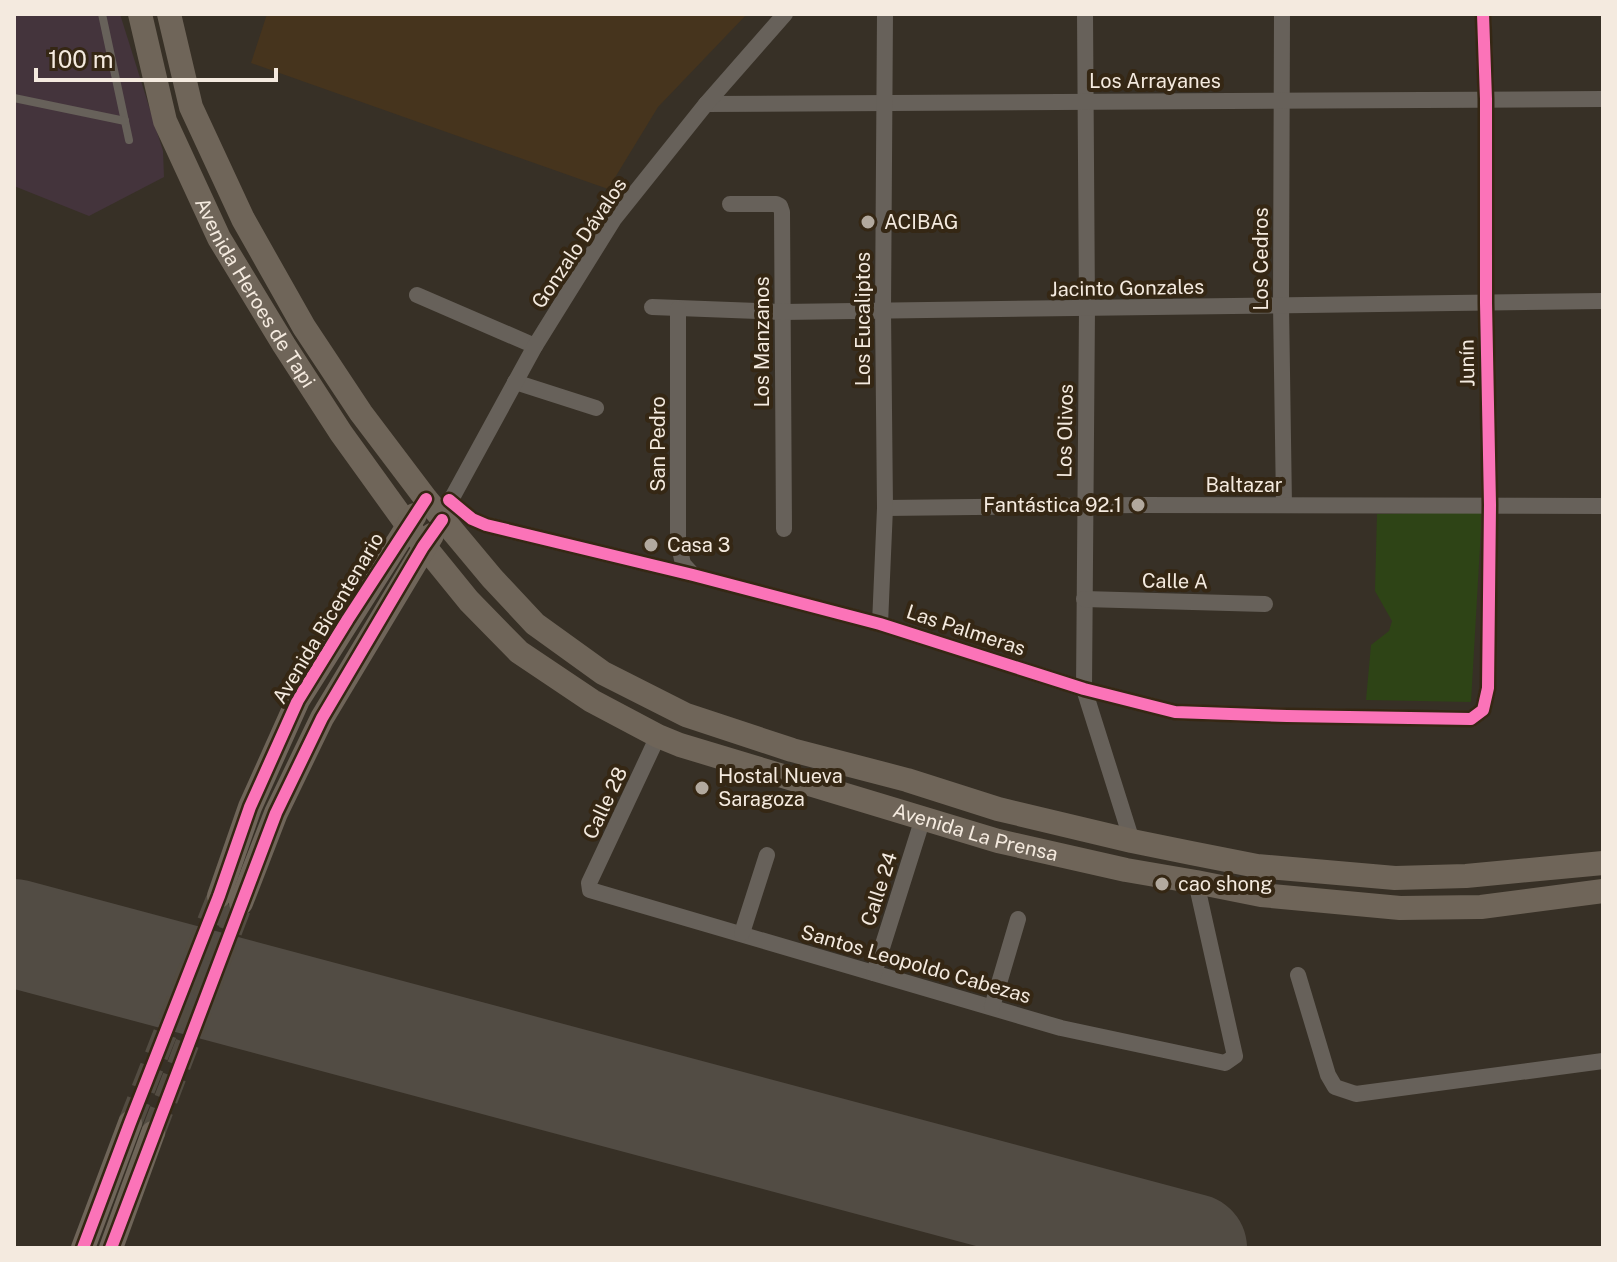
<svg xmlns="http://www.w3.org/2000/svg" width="1617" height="1262" viewBox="0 0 1617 1262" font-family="'Public Sans',sans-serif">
<rect width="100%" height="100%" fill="#373026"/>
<!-- built -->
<path fill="#46341d" d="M267 14H747L658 107 608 189 251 63Z"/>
<!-- medical -->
<path fill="#44343c" d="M14 14H120L163 151 164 177 89 216 14 186Z"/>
<!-- green -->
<path fill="#2e4416" d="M1482 512 1471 702 1366 700 1371 645 1389 631 1392 621 1375 591 1377 514Z"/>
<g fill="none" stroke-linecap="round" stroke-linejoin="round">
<!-- runway -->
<path stroke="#524c44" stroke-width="108" d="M14 933 1193 1248"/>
<!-- primary-tunnel -->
<g stroke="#534c42" stroke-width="24" stroke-dasharray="24 12" stroke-linecap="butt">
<path d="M130 1123 219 896"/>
<path d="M153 1133 241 903"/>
</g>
<!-- service -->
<g stroke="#67615a" stroke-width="8">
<path d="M102 14 129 140"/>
<path d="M14 98 125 121"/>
</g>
<!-- minor -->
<g stroke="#67615a" stroke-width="16">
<path d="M1085 14 1087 308 1084 689 1132 841"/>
<path d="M1282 14 1281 305 1284 505"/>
<path d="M706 104 1603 99"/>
<path d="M730 204H776L780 206 782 212 784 529"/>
<path d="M417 295 535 346"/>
<path d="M652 307 782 312 1603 301"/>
<path d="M678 309V541L683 564 693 575"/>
<path d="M515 382 596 408"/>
<path d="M449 500 472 519 486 525 693 575 880 624 1084 689 1175 712 1287 716 1471 719 1483 710 1488 688 1490 505 1486 303V99L1483 14"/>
<path d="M447 507 535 346 614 219 706 104 785 14"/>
<path d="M885 508 1138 505 1603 506"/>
<path d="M1084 599 1265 604"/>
<path d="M880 624 885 508 883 311 885 14"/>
<path d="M658 736 589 883 590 890 1061 1028 1225 1063 1235 1056 1196 882"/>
<path d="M742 933 767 855"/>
<path d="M874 973 923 818"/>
<path d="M1298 975 1328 1075 1335 1087 1356 1094 1603 1061"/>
<path d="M992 1007 1018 919"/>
</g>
<!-- primary -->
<g stroke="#6f6559" stroke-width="24">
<path id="s1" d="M140 14 165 121 219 238 284 345 341 433 408 526 469 601 519 652 592 701 658 736 680 745 998 841 1126 870 1196 882 1261 895 1400 908 1481 907 1603 891"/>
<path d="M169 14 191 107 243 219 304 327 361 413 426 499 492 578 535 624 603 673 686 715 792 750 907 780 998 809 1132 841 1191 853 1257 866 1395 878 1466 876 1603 863"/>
<path d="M219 896 250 807 298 700 415 515"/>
<path d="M241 903 276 813 322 718 432 535"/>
<path d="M83 1248 130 1123"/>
<path d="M111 1248 153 1133"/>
</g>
<defs>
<g id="cycleway">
<path d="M449 500 472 519 486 525 693 575 880 624 1084 689 1175 712 1287 716 1471 719 1483 710 1488 688 1490 505 1486 303V99L1483 14"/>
<path d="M83 1248 130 1123 219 896 250 807 298 700 348 619 426 499"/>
<path d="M111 1248 276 813 322 718 423 547 442 520"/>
</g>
</defs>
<!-- cycleway casing -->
<use href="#cycleway" stroke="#352714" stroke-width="17"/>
<!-- cycleway -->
<use href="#cycleway" stroke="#fb73b8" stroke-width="12"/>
</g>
<!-- markers -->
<g fill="#b2a99e" stroke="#352714" stroke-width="3">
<circle cx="868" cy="222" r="8"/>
<circle cx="1138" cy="505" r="8"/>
<circle cx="651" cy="545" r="8"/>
<circle cx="702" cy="788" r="8"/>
<circle cx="1162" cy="884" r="8"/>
</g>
<g text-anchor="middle" stroke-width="8" stroke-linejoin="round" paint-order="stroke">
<!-- street labels -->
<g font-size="20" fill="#f4eadf" stroke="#352714">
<text x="1155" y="88">Los Arrayanes</text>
<text transform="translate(579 243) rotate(-56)" y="7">Gonzalo Dávalos</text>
<text transform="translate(1261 259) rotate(-90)" y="7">Los Cedros</text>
<text transform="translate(1127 288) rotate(-1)" y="7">Jacinto Gonzales</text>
<text dy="7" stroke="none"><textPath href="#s1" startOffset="304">Avenida Heroes de Tapi</textPath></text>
<text transform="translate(863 319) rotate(-90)" y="7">Los Eucaliptos</text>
<text transform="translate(762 342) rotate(-90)" y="7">Los Manzanos</text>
<text transform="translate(1467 363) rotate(-91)" y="7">Junín</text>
<text transform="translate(1065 431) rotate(-89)" y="7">Los Olivos</text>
<text transform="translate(658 444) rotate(-90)" y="7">San Pedro</text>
<text x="1244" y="492">Baltazar</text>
<text transform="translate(1175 581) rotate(1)" y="7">Calle A</text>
<text transform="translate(328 618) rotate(-59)" y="7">Avenida Bicentenario</text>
<text transform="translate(966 630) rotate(18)" y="7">Las Palmeras</text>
<text transform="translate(605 803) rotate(-65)" y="7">Calle 28</text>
<text dy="7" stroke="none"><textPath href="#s1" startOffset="1246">Avenida La Prensa</textPath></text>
<text transform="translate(879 889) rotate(-72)" y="7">Calle 24</text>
<text transform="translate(916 964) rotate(16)" y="7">Santos Leopoldo Cabezas</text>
</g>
<!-- poi labels -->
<g font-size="20" fill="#f4eadf" stroke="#352714" text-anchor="start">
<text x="884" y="229">ACIBAG</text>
<text x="1122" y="512" text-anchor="end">Fantástica 92.1</text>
<text x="667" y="552">Casa 3</text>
<text x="718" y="783">Hostal Nueva<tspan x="718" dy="23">Saragoza</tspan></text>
<text x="1178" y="891">cao shong</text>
</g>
</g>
<!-- border -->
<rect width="1617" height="1262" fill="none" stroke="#f4eadf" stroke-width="32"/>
<!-- scale -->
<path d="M36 68v12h240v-12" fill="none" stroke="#f4eadf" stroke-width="4"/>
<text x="48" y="68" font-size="24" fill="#f4eadf" stroke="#352714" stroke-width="6" paint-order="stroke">100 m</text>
</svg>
